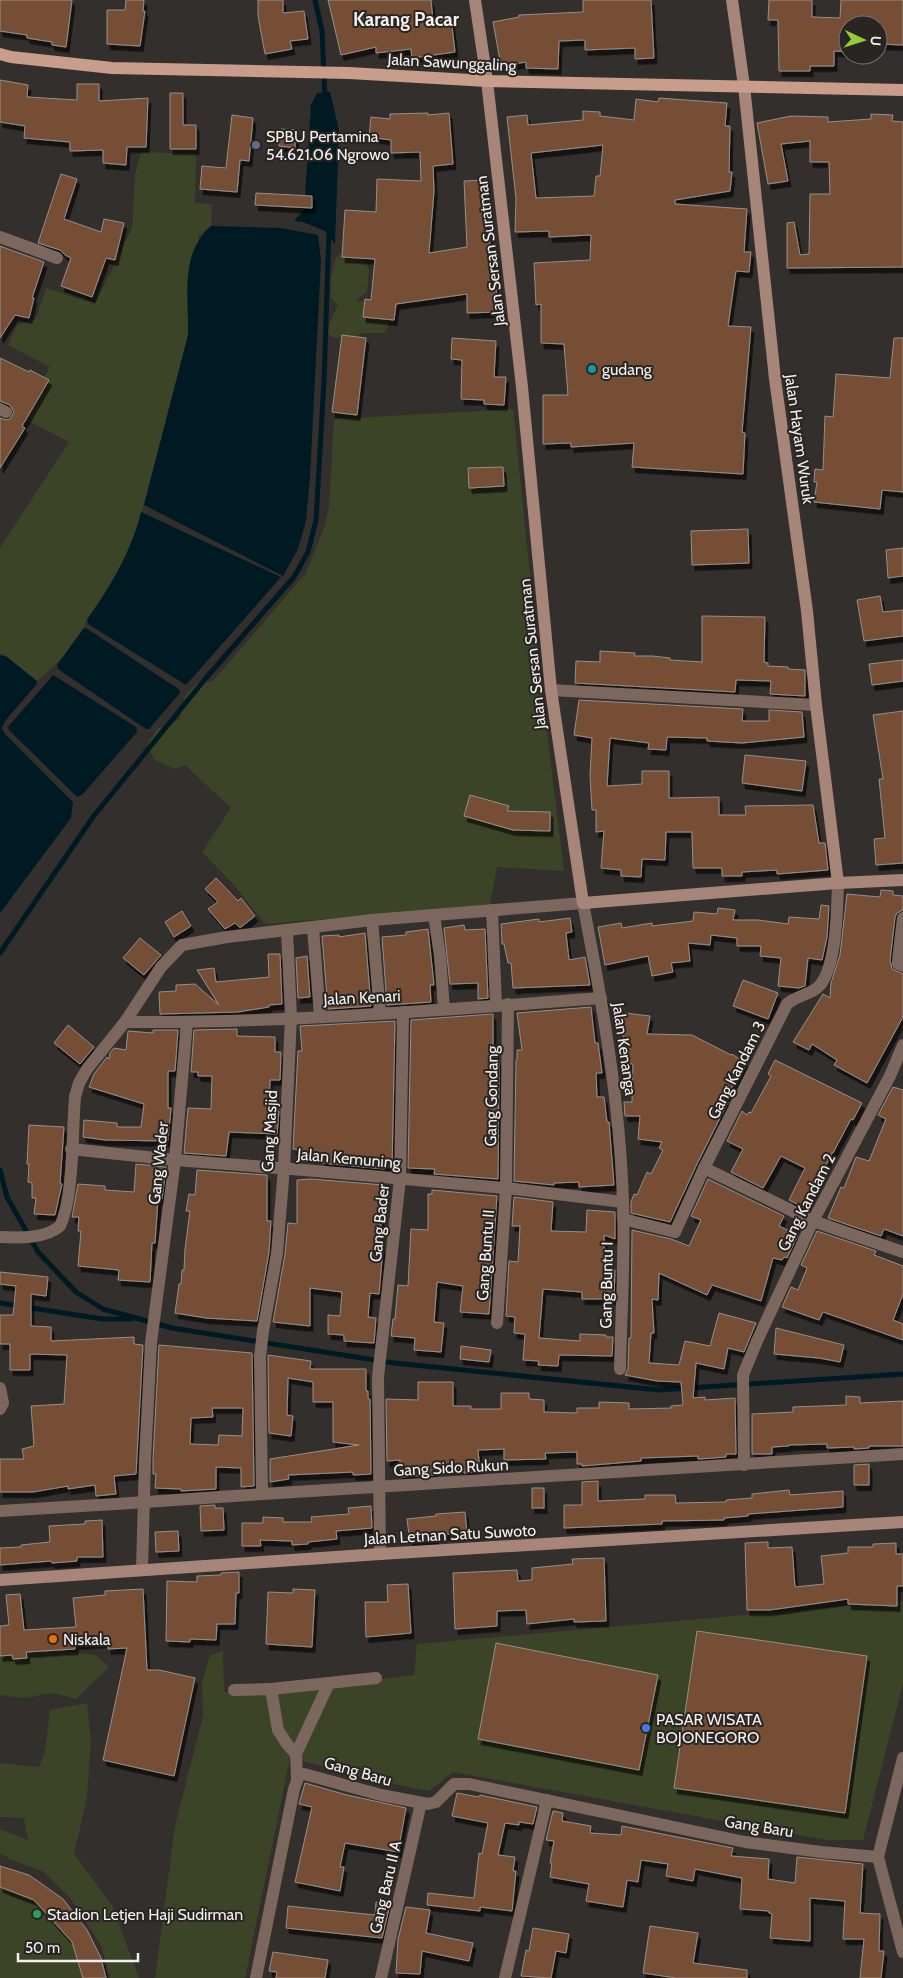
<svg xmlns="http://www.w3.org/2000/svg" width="903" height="1978" viewBox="0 0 903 1978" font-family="Cabin,sans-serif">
<defs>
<filter id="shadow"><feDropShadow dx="3" dy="5.5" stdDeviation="0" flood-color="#0009"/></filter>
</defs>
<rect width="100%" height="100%" fill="#332f2c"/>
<!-- green -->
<g fill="#3c4428">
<path d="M141 152 196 154 195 203 212 204 211 226 199 236 189 309 188 335 136 534C123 564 106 591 88 618 86 621 85 625 83 629 72 649 55 666 37 681L7 657 0 653V548L69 442 22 418 50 367 8 345 17 325 36 319 46 288 95 304 132 228 135 175Z"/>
<path d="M348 252 362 254 369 270 367 292 356 300 385 306C390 316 391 324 384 333H362L350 339 331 337 328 332 330 322 338 305 331 298V280L334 263 337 256Z"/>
<path d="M513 409 542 691 564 871 497 867 490 905 265 924 234 885 202 852 231 808 185 765 175 769 155 760 147 745 157 729 179 720 185 697 196 684 213 681 306 573 324 528 329 507 334 419Z"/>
<path d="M903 1601V1684L863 1840H827L453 1772 429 1791 388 1783 290 1758 245 1978H155L175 1826 203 1716 202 1682 210 1655 223 1651 224 1692 260 1695 414 1675 417 1644Z"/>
<path d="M0 1645 96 1655 109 1667 76 1699 53 1693 24 1698 0 1695Z"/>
<path d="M87 1703 91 1740 87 1797 74 1854 112 1905 139 1978H110L101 1945 70 1898 44 1872 10 1859 0 1853V1829L28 1840 24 1818 0 1817V1763L39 1767 45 1751 50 1710Z"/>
<path d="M0 1866 29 1875 106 1978H0Z"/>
</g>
<!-- water -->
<g fill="#001a23">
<path d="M330 92 339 130 335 244 325 231 303 222 294 221 304 210 311 105 317 93Z"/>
<path d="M211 226 281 228 318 235 321 260 310 476 306 521 298 549 283 576 144 505 188 335C189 298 179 254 211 226Z"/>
<path d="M141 512 281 577 186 685 88 624 87 620C111 586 131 552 141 512Z"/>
<path d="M86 628 180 690V693L149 729H146L58 669 57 665 83 629Z"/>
<path d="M2 655 7 657 37 681 36 685 5 721 2 728 5 734 73 802 71 818 0 913V656Z"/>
<path d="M53 675 136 727 137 732 82 795 77 797 9 730 8 727Z"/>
</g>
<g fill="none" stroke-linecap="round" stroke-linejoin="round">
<!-- stream -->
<g stroke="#001a23" stroke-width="5">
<path d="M315 0 322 31 325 99"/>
<path d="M0 953 93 817 206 678 294 577 308 552 316 520 324 381 329 230"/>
<path d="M0 1170 7 1197 38 1252 76 1292 103 1309 172 1328 394 1363 659 1390 903 1374"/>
<path d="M0 1303 102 1319H131"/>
</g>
</g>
<!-- building -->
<g fill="#764e34" stroke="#948f8c" fill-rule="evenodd" filter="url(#shadow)">
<path d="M0 0H72L66 47 52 45V42L27 38V35L0 31Z"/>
<path d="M126 0H144L143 11H145L140 46 107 44V10H125Z"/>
<path d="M258 0H283V13L304 11 308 39 290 41 292 49 265 54 258 16Z"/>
<path d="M328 0H431L433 20 451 18 455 52 412 58 411 49 376 53V47L341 55Z"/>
<path d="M583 0H651L654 58 635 59V48L585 50V40L559 41 558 69 526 68V62L501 66 493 22 519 17V15L583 12Z"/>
<path d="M769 0H812V17L840 18 841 0H903V45L878 44V25H848V52L834 51V66H810V71H779L778 20H768Z"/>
<path d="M0 80 28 85 27 97 77 100V84H99V101L148 98 146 147H127L126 165 103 163V150L70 151V142L24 138 25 126 0 122Z"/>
<path d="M170 93H183V125H196V149H170Z"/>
<path d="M659 98 727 103 725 126H730L729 172H732L730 191 675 200V204L747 209 744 252H751L749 272 736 271 728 326 751 327 742 432 745 433 743 474 632 467 634 443 571 447V443L543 444V395H568L564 344 541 343V304L536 305 534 263 590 260 591 235 549 237V231L515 232 516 199 507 117 527 115 528 125 583 120V111L600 112V116L634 120 636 99 658 102ZM603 145 600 176H596L594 196 536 198 531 153Z"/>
<path d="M428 113V115L449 113 453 164 433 166 434 191 429 253 467 247 464 181 487 180 490 250 497 296 498 312 467 313V294L396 304 394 320 363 317 365 299 371 300 375 259 342 257 345 210 376 212 377 179 421 181 420 152 391 153V140L369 137 371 117 390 119V114Z"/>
<path d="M871 114 893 115 892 121 903 122V267L787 268V223L794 222 800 255 809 254 810 194H830L829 162H810V141L781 144 788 181 768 184 757 123 791 116 828 117V122L871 119Z"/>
<path d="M232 115 253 118 249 161 240 160 237 192 200 189 202 166 226 168Z"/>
<path d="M281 129 296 130 295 148 279 146Z"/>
<path d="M61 174 77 179 64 219 101 232 104 219 124 223 115 260 106 258 92 297 61 286 71 258 65 255 60 250 38 243Z"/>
<path d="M256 193 312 196V208L255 205Z"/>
<path d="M0 246 44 262 32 298H34L29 318 15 315 0 338Z"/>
<path d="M342 335 366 338 357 415 332 412Z"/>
<path d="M452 338 496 341 494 377H506L504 405 484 404V400L461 399 462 360 451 359Z"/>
<path d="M894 338H903V492L882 490 880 509 814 502 817 482H814L815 469 823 470 825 416 833 417 836 374 890 378Z"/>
<path d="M0 358 29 372 30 370 49 380 22 426 25 428 0 468V418L6 420 10 419 14 412 10 405 0 401Z"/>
<path d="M503 467 504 486 469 488 468 468Z"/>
<path d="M748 529 749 563 692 565 691 531Z"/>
<path d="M903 548V576L888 578 886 550Z"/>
<path d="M880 596 883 612 903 610V636L864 641 857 600Z"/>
<path d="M702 616 765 617 764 662 768 663V666L788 667V669L805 670V696L770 694 771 681 736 680 735 692 575 683 576 661 600 662V651L635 653 634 656H652L670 658V660L702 662Z"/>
<path d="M903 660V681L872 685 869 664Z"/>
<path d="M579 700 743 709 742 721H769V710L802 712 804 737 742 743 707 741V738L667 737 666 750 648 749 649 743 610 738 607 786 642 784V771H669V798L719 797V815H746L745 806 813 805 819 843H825L828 870 777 874V870L742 872V876H722V868H693L692 832H666L665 860 642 859 641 877 621 876V870L601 868 604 831 596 832V810H592L590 775 592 738 574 735Z"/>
<path d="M903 711V863L876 865 874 839 885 838 879 779H883L873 715Z"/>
<path d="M745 755 806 761 802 791 742 783Z"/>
<path d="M470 795 509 806 507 811 550 812V831L513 830 464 816Z"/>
<path d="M216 878 238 901 241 898 255 916 241 927H239L235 923 225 929 208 909 218 902 205 889Z"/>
<path d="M881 890 893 891V895L903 896V910L897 913 895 917 890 960 892 969 903 974V1017L867 1083 834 1065 837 1060 812 1044 809 1050 793 1042 823 994 830 998 831 983 840 955 847 894 880 897Z"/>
<path d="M821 905 829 906 827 937 822 960 808 958 805 986 799 988 778 986 781 958 760 956 761 946H737V938L711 935 710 945 688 943 690 961 671 963 673 972 652 976 648 956 605 965 598 927 621 923 622 928 652 923V926L693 921 694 912 717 914 718 908 735 910 733 920H758L788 924 789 917 819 919Z"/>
<path d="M182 911 191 926 174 937 165 922Z"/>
<path d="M570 918 572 932 566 933 569 960 585 957 590 985 513 988 511 963H508L504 944H502L501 924 539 919V922Z"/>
<path d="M464 925 465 930 485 929 488 998 478 999V983L450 984 444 928Z"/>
<path d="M428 929 434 985H430L431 1002 387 1005 382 937 406 935V932Z"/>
<path d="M365 933 371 1006 328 1009 322 936 339 935V937Z"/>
<path d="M140 938 161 955 144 975 123 958Z"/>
<path d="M268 954H280L282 1004 269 1005V1007L238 1012 160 1014 159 992 176 991V985L195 984 219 1005 197 970 214 968 216 982 269 977Z"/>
<path d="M307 956 310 997 298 998 296 958Z"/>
<path d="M743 980 778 993 768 1019 733 1006Z"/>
<path d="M591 1007 595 1043H598L602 1073H596L597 1097H604L607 1122H609L614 1185 579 1187V1182L554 1183V1185L514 1181 516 1060H517V1050H522L517 1013Z"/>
<path d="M625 1013 650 1016 647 1034 692 1035 731 1055 732 1054 747 1064 724 1099 728 1102 697 1164 670 1222 631 1213V1202L634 1194 637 1195 647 1172 651 1174 663 1150 659 1148 662 1142 638 1139 640 1116H625L624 1102H632L633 1064H621Z"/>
<path d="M493 1014V1060H499L498 1179 434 1174 435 1169 408 1168 411 1020Z"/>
<path d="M395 1021 392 1167H385V1169L322 1163V1154L293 1149 298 1051H302L300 1026Z"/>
<path d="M68 1025 94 1047 80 1064 54 1043Z"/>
<path d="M237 1029V1036L275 1037V1052H281L280 1080H270L269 1110 279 1111 277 1134 229 1132 226 1156 184 1153 188 1108 211 1109 212 1076H198V1072H191L194 1030Z"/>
<path d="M153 1030H178L175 1071H168V1108H171L168 1141 105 1140 83 1137 84 1120 117 1123V1127H141L144 1104 89 1087 94 1074 107 1057 109 1059 110 1053 114 1048 126 1050 128 1031 153 1033Z"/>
<path d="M775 1060 862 1103 853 1120 851 1119 833 1153H832L805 1208 789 1200 805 1168 781 1156 763 1188 731 1172 743 1149 727 1141 742 1111 747 1115 749 1112 751 1113 771 1076 768 1074Z"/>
<path d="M893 1087 903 1090V1236L884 1229 881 1236 828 1218 841 1187 844 1188 856 1157 869 1161 886 1119 878 1115Z"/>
<path d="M29 1125 64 1127 60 1183 62 1184 55 1215 34 1214 36 1198H32V1183L28 1182 29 1164H27Z"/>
<path d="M136 1164 166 1167 162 1199H158L155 1243H152L150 1282 118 1280 119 1270 78 1266 81 1231H78L79 1217H72L78 1184 105 1186V1190L134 1192Z"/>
<path d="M197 1170 267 1175V1221H271L269 1252 257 1321 206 1318 175 1313 179 1284H181L182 1270H184L185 1249 190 1211H186L189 1194 195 1195Z"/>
<path d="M311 1179 384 1185 383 1214 381 1213V1248H383L379 1294 370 1293 368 1317 376 1318 374 1343 344 1341V1335L328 1334V1315L340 1316 342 1292 310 1288V1326L273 1322 285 1254 288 1223 297 1224V1180Z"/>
<path d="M708 1179 784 1216 779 1226 798 1235 787 1258 784 1257 782 1260 773 1258 761 1301 712 1285 707 1295 659 1273 658 1300 652 1299 654 1333H651L649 1363 679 1365 685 1341 710 1346 719 1313 756 1323 744 1352 728 1348 724 1369 696 1363 693 1398 705 1397V1400L735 1398 736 1454H726V1457L698 1459V1456L641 1458V1461L582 1466V1464H577V1452L545 1453 546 1459 504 1460V1449L478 1450 480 1472 464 1473V1468H434V1475L400 1477V1460L387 1461 386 1399 418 1400V1382H453V1406H471V1409H501V1393H529V1399L544 1400V1412L577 1413V1408H599V1402L629 1403V1409L671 1408V1406L683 1405 681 1382 657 1381 625 1375 628 1369 629 1338H631L632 1230 671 1239 689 1246 701 1220 691 1216Z"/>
<path d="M432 1190 497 1196 489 1314 460 1312 463 1286 437 1282 434 1322 444 1323 441 1352 414 1350 415 1338 391 1336 393 1319H395L398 1285 408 1286 411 1229 428 1230V1194H432Z"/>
<path d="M514 1197 553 1202 551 1231 586 1232 587 1210 615 1212V1239L604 1235 605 1269 615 1270 614 1299H582V1292L543 1289 539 1338 580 1341V1334L606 1335V1337H613L612 1356 559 1355 558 1366 538 1365 539 1361 523 1360 525 1334 514 1333 515 1317 506 1316 509 1261 518 1262 520 1226H512Z"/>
<path d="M817 1231 876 1251 874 1255 903 1266V1294L893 1320 903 1324V1340L823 1312 819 1320 782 1307 791 1287 798 1290 807 1268 801 1265Z"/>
<path d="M0 1272 48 1277 46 1296 31 1294V1326L51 1327V1341L134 1337V1344L143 1345 136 1474 114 1476 116 1494 96 1496 95 1485 68 1489V1486L33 1492H0V1459H24L22 1449 34 1446 31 1406 64 1404 67 1355 30 1354V1370H10V1344H0V1315H13L16 1286 0 1284Z"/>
<path d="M776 1328 844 1345 840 1362 819 1358 774 1354Z"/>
<path d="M159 1345 252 1353 254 1486 241 1487V1468L216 1467V1489L181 1491V1489L155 1488 156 1474H153V1459ZM212 1408H243L242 1436 219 1435 218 1445 190 1444 191 1418 213 1417Z"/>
<path d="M461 1346 491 1350 489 1362 460 1359Z"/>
<path d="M268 1355 311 1361 310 1369H366V1391H368V1398L370 1399 371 1474 353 1475V1472L288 1475 289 1479 270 1482V1459L359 1445 333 1442V1402H313V1382L288 1378 287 1415 293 1416 291 1436 269 1433Z"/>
<path d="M846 1396 860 1397V1403L903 1401V1446H869V1448L854 1449V1447L827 1448V1444L789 1445V1446L772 1447V1454H752V1414L793 1412V1407L846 1405Z"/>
<path d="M869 1464V1485H854V1465Z"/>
<path d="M598 1481V1501L645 1499V1495H675L676 1503 726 1502V1500L752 1498V1494L789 1490 790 1495 843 1491V1507L748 1514V1516L724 1518V1520L662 1521V1524L564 1528V1505H582V1482Z"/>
<rect x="532" y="1488" width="12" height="20"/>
<path d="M215 1505V1508H223L224 1530 201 1531 200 1506Z"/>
<path d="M371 1506 372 1528 336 1531 337 1539 308 1542V1544L292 1545V1541L260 1540 261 1546H242V1523H263V1517L283 1518V1522H312L311 1517 349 1514 348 1508Z"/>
<path d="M465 1512 467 1533 435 1535 436 1540 410 1543 407 1519 436 1516V1514Z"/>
<path d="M102 1520 103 1557H77V1561L52 1563 51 1561 0 1565V1548L21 1547V1545L50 1542 49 1526 85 1524V1521Z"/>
<path d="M178 1531 179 1551 156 1552 155 1532Z"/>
<path d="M768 1542V1548L792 1547 795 1587 824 1584 821 1556 848 1553V1547H873V1544L896 1543V1554H903V1586H897V1606L848 1604V1599L770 1610H747L745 1543Z"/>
<path d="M604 1558 606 1621 574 1622V1619L527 1624 526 1610 497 1611V1626L455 1629 453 1573 517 1570 518 1581 532 1580V1568L573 1564 572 1559Z"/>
<path d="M239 1572V1593H236L235 1624H217L216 1640 190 1639V1642L166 1641 167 1581 197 1582V1576L221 1575V1573Z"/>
<path d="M408 1584 411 1633 366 1637 365 1602H388L387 1585Z"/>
<path d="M143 1589 147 1670H159L195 1678 174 1776 103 1760 127 1648 108 1649V1642L75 1644V1649L26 1652 27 1658 13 1659 12 1655 0 1656V1626L9 1625 6 1595 20 1594 24 1630 76 1627 73 1598 105 1595V1591Z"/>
<path d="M293 1589 315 1590 312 1647 266 1644 268 1592 293 1593Z"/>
<path d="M697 1631 867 1656 845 1813 674 1788Z"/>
<path d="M496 1643 658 1675 639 1770 478 1739Z"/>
<path d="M305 1783 347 1795 406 1808 398 1852 345 1843 340 1867H344L340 1891 295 1882 312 1807 299 1804Z"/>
<path d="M457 1793 479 1797 480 1795 537 1807 533 1824 519 1822V1825L505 1823 498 1855 515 1857 513 1871H516L512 1911 480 1907V1911L427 1905 428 1893 474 1898 479 1853 482 1854 488 1823 452 1816Z"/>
<path d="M553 1811 563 1813 562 1821 591 1826 590 1833 621 1835 622 1826 733 1848 731 1856 769 1859 768 1879 795 1883 797 1857 863 1864 860 1913 880 1914 879 1951H884L881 1978H860L864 1939H843L845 1901 810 1898V1941L770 1938 772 1914 769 1913V1911L740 1909 742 1878 695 1869 693 1881 666 1876 668 1864 641 1860 638 1882 627 1880 623 1907 586 1901 589 1884 550 1877 552 1863H550L554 1841 546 1840Z"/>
<path d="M0 1866 29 1875 63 1899 87 1930 101 1958 106 1978H83L72 1942 34 1900 0 1887Z"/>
<path d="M376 1902 390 1904 382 1938 286 1928 288 1906 375 1915Z"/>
<path d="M406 1907 430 1910 426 1933 473 1943 469 1961 422 1951 420 1974 396 1973 398 1939Z"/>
<path d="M650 1926 698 1933 693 1963 747 1970V1978H676L643 1973Z"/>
<path d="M533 1928 569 1934 566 1953 556 1951 551 1978 521 1976 526 1950 529 1951Z"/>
<path d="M273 1952 328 1960 325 1978H276L277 1972 269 1971Z"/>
</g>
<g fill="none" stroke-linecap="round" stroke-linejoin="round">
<!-- street -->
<g stroke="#7c675e" stroke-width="12">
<path d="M0 237 57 258"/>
<path d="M0 409 6 412"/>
<path d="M551 690 816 705"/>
<path d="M492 910 496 1005"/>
<path d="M434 915 440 956 444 1009"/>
<path d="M903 918 898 960V964L903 966"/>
<path d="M372 920 380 1013"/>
<path d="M313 928 320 1016"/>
<path d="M125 1022C284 1023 443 1010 601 998"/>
<path d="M71 1149 175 1160 304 1170 515 1189 623 1202"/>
<path d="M704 1168 813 1221 903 1252"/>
<path d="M623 1219 675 1232 704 1168 787 1004C796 996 808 995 817 988 837 972 837 907 838 883"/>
<path d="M0 1237C18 1238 45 1239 60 1226 74 1196 72 1132 75 1097L79 1083 87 1069 125 1022 161 967 182 945 227 937 372 920 583 903C602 1002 620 1101 623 1203 625 1258 621 1314 620 1369"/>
<path d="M497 1323 506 1188 508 1004"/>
<path d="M0 1388 3 1403 0 1409"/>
<path d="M744 1465 743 1375 757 1341 813 1221 890 1076 903 1045"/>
<path d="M262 1494 260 1357 263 1331 277 1253 284 1168 291 1017 287 931"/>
<path d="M0 1511C88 1506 175 1500 263 1494 476 1480 690 1468 903 1454"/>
<path d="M380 1554 378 1377 400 1179 403 1012"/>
<path d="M142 1570 145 1459 151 1343 175 1160 187 1022"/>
<path d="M271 1689 376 1678"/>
<path d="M234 1690 271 1689 278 1730 287 1744 296 1754 297 1779"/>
<path d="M296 1754 329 1683"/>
<path d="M903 1758 878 1857 903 1952"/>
<path d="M256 1978 294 1789 299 1775 304 1774 381 1795 428 1804 436 1802 454 1784H469L745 1842 821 1852 878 1857"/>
<path d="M381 1978 421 1803"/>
<path d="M505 1978 547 1800"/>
</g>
<!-- secondary -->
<g stroke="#a78578" stroke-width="12">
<path d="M475 0 487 81 522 387 551 690 583 903 838 883 903 880"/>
<path d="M732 0 744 86 775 379 807 611 816 705 838 883"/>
<path d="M0 1580 380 1554 903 1522"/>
</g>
<!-- primary -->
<path stroke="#c89d8b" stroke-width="12" d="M0 54 11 57 112 68 349 73 487 81 903 90"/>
</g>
<!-- markers -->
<circle fill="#5c6f8a" stroke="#292522" stroke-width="2" cx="256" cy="145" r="5"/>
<circle fill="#0f9aa8" stroke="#292522" stroke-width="2" cx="592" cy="369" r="5"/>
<circle fill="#e8710a" stroke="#292522" stroke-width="2" cx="53" cy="1639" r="5"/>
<circle fill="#3f7fe0" stroke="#292522" stroke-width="2" cx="646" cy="1728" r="5"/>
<circle fill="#2e9e5b" stroke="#292522" stroke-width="2" cx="37" cy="1914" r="5"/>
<g text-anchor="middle" stroke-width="4" stroke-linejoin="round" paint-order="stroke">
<!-- street labels -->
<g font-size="16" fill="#f3f0ef" stroke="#292522">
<text transform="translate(452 62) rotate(3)" y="6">Jalan Sawunggaling</text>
<text transform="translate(490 251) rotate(-97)" y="6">Jalan Sersan Suratman</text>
<text transform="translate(800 439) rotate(82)" y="6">Jalan Hayam Wuruk</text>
<text transform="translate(532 654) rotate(-96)" y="6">Jalan Sersan Suratman</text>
<text transform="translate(362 997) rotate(-3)" y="6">Jalan Kenari</text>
<text transform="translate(625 1049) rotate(82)" y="6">Jalan Kenanga</text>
<text transform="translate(736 1070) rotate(-63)" y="6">Gang Kandam 3</text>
<text transform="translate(491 1096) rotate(-89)" y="6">Gang Gondang</text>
<text transform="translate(269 1131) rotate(-87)" y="6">Gang Masjid</text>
<text transform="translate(349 1158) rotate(5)" y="6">Jalan Kemuning</text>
<text transform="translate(158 1163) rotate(-84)" y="6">Gang Wader</text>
<text transform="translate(806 1202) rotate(-63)" y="6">Gang Kandam 2</text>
<text transform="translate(379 1223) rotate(-84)" y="6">Gang Bader</text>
<text transform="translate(485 1255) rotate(-86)" y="6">Gang Buntu II</text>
<text transform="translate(606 1285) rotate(-89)" y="6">Gang Buntu I</text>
<text transform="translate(451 1467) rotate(-3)" y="6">Gang Sido Rukun</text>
<text transform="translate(450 1534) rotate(-3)" y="6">Jalan Letnan Satu Suwoto</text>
<text transform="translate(358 1771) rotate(16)" y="6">Gang Baru</text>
<text transform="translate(759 1826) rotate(9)" y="6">Gang Baru</text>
<text transform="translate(385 1887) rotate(-77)" y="6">Gang Baru II A</text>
</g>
<!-- poi labels -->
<g font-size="16" fill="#f3f0ef" stroke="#292522" text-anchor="start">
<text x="266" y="142">SPBU Pertamina<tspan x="266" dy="18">54.621.06 Ngrowo</tspan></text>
<text x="602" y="375">gudang</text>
<text x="63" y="1645">Niskala</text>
<text x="656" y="1725">PASAR WISATA<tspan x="656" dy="18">BOJONEGORO</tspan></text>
<text x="47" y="1920">Stadion Letjen Haji Sudirman</text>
</g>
<!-- quarter labels -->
<g font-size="19" font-weight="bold" fill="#f3f0ef" stroke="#292522">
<text x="406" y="26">Karang Pacar</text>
</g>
</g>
<!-- north arrow -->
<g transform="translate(863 40) rotate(94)"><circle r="24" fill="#292522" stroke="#7a7674"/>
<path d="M0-4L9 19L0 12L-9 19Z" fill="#96cc3a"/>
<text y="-8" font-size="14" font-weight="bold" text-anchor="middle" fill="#f3f0ef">U</text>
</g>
<!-- scale -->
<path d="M18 1953v8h120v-8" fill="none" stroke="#f3f0ef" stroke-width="2.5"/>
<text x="25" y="1953" font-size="15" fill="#f3f0ef" stroke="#292522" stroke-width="4" paint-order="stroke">50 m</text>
</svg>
